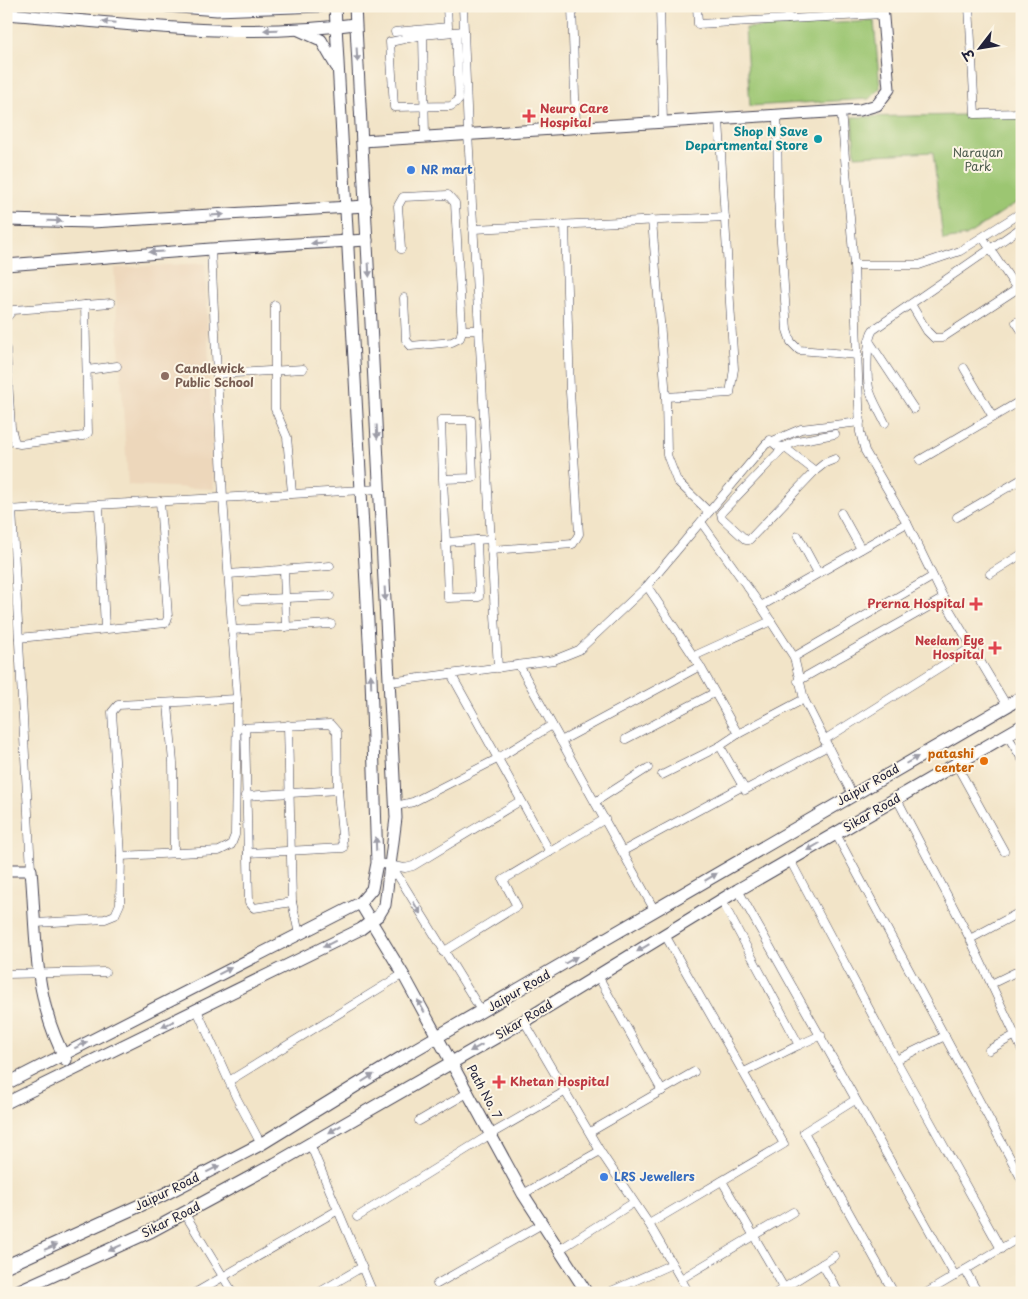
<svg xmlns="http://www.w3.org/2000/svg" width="1028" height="1299" viewBox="0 0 1028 1299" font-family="'Playpen Sans','Playpen Sans Deva',sans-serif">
<rect width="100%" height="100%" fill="#fcf5e5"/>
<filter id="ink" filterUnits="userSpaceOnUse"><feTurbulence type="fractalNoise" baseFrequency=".02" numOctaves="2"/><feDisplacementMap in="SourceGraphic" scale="10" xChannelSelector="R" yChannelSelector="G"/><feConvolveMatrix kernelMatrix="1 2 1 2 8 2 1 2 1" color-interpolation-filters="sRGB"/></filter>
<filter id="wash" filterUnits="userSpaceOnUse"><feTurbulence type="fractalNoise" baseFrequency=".0096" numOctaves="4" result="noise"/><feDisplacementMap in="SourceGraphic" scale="20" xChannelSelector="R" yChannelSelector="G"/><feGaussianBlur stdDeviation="1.12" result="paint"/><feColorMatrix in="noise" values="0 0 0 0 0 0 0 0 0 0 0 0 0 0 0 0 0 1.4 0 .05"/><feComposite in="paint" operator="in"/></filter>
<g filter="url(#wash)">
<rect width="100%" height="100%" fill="#f2e4c8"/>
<!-- built -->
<path fill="#edd7bb" d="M205 263 214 489 128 485 114 268Z"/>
<!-- green -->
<g fill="#9cc672" stroke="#5f7456">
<path d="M874 21 880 88 869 99 750 106 745 28Z"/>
<path d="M1022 114V199L966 236 943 240 933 152 855 156 852 117Z"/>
</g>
</g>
<g filter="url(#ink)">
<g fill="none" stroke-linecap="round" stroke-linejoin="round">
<defs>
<g id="street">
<path d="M463 6 468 133 498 668"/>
<path d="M572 6 576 127"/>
<path d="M660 6 663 123"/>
<path d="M697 6 698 24 882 14"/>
<path d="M787 6 788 19"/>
<path d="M969 6 975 114 1022 113"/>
<path d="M395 32 448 27 447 6"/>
<path d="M456 32 459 100 451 106 394 107 390 42 423 35 464 31"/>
<path d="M423 35 425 136"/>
<path d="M841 111 854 265 860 432 865 451 907 523 948 607 1007 706"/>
<path d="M777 116 778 197 787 330 791 342 799 350 858 355"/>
<path d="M652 220 666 397 730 393 734 369 719 120"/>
<path d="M473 229 725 217"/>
<path d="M401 249 398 206 403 197 448 195 455 203 462 330"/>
<path d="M854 265H919L960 251 1022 212"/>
<path d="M404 298 406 340 411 346 452 342 460 338 462 330H479"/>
<path d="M911 304 927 331 934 338H942L1017 289 983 238"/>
<path d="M85 305 111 303"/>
<path d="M275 305V409L287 437 292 493"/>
<path d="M6 318 13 310 85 305 88 433 83 436 20 444 15 443 11 428 6 349"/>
<path d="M1016 322 1022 331"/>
<path d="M869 341 914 409"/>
<path d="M964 368 993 417"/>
<path d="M87 370 117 366"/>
<path d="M217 374 303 369"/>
<path d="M666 397 667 455 677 481 709 512"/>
<path d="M885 423C880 412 872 400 869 388 867 376 866 340 873 330L1022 227"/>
<path d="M770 440 777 446 784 447 815 471"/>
<path d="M835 459 825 463 815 471 749 540H746L722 518 721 513 784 447 797 441 835 434"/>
<path d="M920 460 1022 400"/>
<path d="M443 479 441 420H471L473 478 443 479 446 542 491 539"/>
<path d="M99 506 105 628"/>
<path d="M12 509 31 870"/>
<path d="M6 510 380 489"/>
<path d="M841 513 861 549"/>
<path d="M957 517 1022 479"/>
<path d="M701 522 761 606 794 657 804 699 852 794"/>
<path d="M798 536 818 573"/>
<path d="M446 542 448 598 479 597 477 540"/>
<path d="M491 550 573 544 579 534 570 392 565 225"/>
<path d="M284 569 286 627"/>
<path d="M229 574 330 566"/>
<path d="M990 574 1022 554"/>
<path d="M647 586 700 666 738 734"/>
<path d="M243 600 330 596"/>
<path d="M761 606 907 523"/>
<path d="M232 630 331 624"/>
<path d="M19 638 166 623 168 617 160 501"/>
<path d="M694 656 771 621"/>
<path d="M794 657 932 577"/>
<path d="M519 665 655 911"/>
<path d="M451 674 550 852"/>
<path d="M798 681 944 598"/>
<path d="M390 682 554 660 579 650 647 586 766 444 801 429 860 422"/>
<path d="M804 699 738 734 720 746 745 790 828 746"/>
<path d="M168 704 173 763 174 852"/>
<path d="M288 725 292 902 299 934"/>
<path d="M236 728 330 724 337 732 338 790 343 848 248 853"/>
<path d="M245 728 249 902 254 908 292 902"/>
<path d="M1007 735 1022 759"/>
<path d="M626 739 714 693"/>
<path d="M824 740 972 647"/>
<path d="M561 741 700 666"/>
<path d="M956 764 1004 851"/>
<path d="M662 775 720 746"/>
<path d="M245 796 338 790"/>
<path d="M897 799 970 939 1022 1050"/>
<path d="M595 802 648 768"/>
<path d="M396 806 413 802 497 759 552 725"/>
<path d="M836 834 1022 1180"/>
<path d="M623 851 743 786"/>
<path d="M121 856 219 851 231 845 235 835 237 699 223 498 211 249"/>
<path d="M790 860 900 1067 1001 1249"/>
<path d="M377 863 405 868 413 866 520 801"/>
<path d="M392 866 482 1012"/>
<path d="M738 890 955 1276"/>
<path d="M722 901 799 1045 744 1072"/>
<path d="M36 923 105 919 115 915 120 904 121 856 112 712 118 705 237 699"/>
<path d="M970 939 1022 911"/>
<path d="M443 952 517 906 503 880 605 819"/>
<path d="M6 974 105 972"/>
<path d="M598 976 662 1091"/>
<path d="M991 984 1022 969"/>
<path d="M197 1010 236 1097 261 1144"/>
<path d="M524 1021 600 1151 649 1224 689 1293"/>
<path d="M799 1045 821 1035"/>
<path d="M989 1050 1015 1035"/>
<path d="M896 1060 945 1036"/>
<path d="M229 1081 403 974"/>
<path d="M855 1100 804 1132 894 1293"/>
<path d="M419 1121 469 1092"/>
<path d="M590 1132 694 1072"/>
<path d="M310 1144 373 1293"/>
<path d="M722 1181 787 1293"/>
<path d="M523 1194 600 1151"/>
<path d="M185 1214 233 1293"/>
<path d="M357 1217 491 1134 566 1091"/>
<path d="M649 1224 784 1144 665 935"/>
<path d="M559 1250 633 1203"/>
<path d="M822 1264 839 1293"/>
<path d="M965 1270 978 1293"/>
<path d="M681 1279 793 1212"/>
<path d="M437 1284 542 1224"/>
<path d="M195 1293 338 1210"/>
<path d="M318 1293 362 1267"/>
<path d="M607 1293 672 1264"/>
<path d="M776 1293 835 1256"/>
<path d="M926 1293 1022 1236"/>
</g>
<g id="secondary">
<path d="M167 6 217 10 321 6"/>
<path d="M6 14C121 23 240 40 355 24"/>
<path d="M299 30 321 40 336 66"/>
<path d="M362 141 860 110 877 105 889 89 882 6"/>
<path d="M6 220 92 222 366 206"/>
<path d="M6 265 211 249 367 240"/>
<path d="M6 870H31C37 938 32 997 66 1060"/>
<path d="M360 903 403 974 523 1194 587 1293"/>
<path d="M6 1084 360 903 372 889 377 863 371 677 335 6"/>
<path d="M6 1103 361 929 379 915 385 905 396 818 355 6"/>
</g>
<g id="primary">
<path d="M6 1266 163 1195 261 1144 409 1053 1022 697"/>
<path d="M14 1293 151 1231 275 1164 524 1021 738 890 1022 726"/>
</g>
</defs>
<!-- street casing -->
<use href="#street" stroke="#413f50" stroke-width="9"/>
<!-- secondary casing -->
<use href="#secondary" stroke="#413f50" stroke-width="13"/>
<!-- primary casing -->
<use href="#primary" stroke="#413f50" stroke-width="14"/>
<!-- street -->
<use href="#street" stroke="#fff" stroke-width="8"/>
<!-- secondary -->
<use href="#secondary" stroke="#fff" stroke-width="11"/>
<!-- primary -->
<use href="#primary" stroke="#fff" stroke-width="12"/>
</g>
<!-- one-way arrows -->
<defs><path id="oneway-solid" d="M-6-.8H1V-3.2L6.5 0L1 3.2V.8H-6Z" transform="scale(1.25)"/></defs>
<g fill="#9c9ca7">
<use href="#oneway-solid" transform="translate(109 22) rotate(-175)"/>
<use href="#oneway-solid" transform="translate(271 30) rotate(178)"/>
<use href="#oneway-solid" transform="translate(357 55) rotate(87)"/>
<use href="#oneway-solid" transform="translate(217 215) rotate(-3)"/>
<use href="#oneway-solid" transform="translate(55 221) rotate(1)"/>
<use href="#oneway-solid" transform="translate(318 243) rotate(177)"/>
<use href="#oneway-solid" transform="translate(156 252) rotate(176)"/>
<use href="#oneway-solid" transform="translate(369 270) rotate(87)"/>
<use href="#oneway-solid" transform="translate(377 432) rotate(87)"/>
<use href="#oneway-solid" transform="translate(385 594) rotate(87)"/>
<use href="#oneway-solid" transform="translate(371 681) rotate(-92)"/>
<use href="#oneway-solid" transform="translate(912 760) rotate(-30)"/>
<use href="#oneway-solid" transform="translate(376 844) rotate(-92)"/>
<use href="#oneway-solid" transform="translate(813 847) rotate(150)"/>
<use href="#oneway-solid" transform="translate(711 877) rotate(-31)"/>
<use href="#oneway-solid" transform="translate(417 908) rotate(59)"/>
<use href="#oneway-solid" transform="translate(329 944) rotate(154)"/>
<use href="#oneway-solid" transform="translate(643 948) rotate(149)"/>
<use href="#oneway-solid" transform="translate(571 960) rotate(-30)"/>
<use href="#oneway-solid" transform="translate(225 971) rotate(-27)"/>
<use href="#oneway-solid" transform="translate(421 1006) rotate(-119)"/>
<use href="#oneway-solid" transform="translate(168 1024) rotate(154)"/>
<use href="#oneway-solid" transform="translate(81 1045) rotate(-27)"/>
<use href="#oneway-solid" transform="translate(476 1048) rotate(151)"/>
<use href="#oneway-solid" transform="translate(368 1078) rotate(-32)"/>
<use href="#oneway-solid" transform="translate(335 1129) rotate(149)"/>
<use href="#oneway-solid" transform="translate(213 1169) rotate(-27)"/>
<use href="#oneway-solid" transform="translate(51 1247) rotate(-23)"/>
<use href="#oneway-solid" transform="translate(115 1248) rotate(155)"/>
</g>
</g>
<!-- markers -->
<g fill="#e0444e" stroke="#fcf5e5" stroke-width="2">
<path d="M526.5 108.5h5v5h5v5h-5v5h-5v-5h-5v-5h5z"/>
<path d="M973.5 596.5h5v5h5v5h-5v5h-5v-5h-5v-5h5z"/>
<path d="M992.5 640.5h5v5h5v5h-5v5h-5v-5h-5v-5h5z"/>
<path d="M496.5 1074.5h5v5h5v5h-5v5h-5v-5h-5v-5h5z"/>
</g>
<circle fill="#0f9aa8" stroke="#fcf5e5" stroke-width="2" cx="818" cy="139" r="5"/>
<g fill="#3f7fe0" stroke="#fcf5e5" stroke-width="2">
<circle cx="411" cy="170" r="5"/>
<circle cx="604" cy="1177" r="5"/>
</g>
<circle fill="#8d6e63" stroke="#fcf5e5" stroke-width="2" cx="165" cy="376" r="5"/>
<circle fill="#e8710a" stroke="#fcf5e5" stroke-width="2" cx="984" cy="761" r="5"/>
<g text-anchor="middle" stroke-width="4" stroke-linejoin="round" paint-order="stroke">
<!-- health labels -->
<g font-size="12" font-weight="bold" fill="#be3a42" stroke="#fcf5e5" text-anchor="start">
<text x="540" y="113">Neuro Care<tspan x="540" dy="14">Hospital</tspan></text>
<text x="965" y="608" text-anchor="end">Prerna Hospital</text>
<text x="984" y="645" text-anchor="end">Neelam Eye<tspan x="984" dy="14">Hospital</tspan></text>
<text x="510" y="1086">Khetan Hospital</text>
</g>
<!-- culture labels -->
<g font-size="12" font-weight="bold" fill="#0d838f" stroke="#fcf5e5" text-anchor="end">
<text x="808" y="136">Shop N Save<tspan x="808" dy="14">Departmental Store</tspan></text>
</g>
<!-- park labels -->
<g font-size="12" fill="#4d5b4e" stroke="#fcf5e5">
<text x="978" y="157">Narayan<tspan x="978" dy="14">Park</tspan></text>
</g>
<!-- shop labels -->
<g font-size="12" font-weight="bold" fill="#366cbe" stroke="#fcf5e5" text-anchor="start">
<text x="421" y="174">NR mart</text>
<text x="614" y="1181">LRS Jewellers</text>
</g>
<!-- education labels -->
<g font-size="12" font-weight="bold" fill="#785e54" stroke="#fcf5e5" text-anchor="start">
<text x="175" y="373">Candlewick<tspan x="175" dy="14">Public School</tspan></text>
</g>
<!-- food labels -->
<g font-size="12" font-weight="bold" fill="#c56008" stroke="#fcf5e5" text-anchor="end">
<text x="974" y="758">patashi<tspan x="974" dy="14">center</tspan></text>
</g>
<!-- street labels -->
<g font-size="12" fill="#22223b" stroke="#fcf5e5">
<text transform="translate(868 785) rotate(-30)" y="4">Jaipur Road</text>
<text transform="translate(872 813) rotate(-30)" y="4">Sikar Road</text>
<text transform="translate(519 991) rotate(-30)" y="4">Jaipur Road</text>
<text transform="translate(524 1020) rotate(-31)" y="4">Sikar Road</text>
<text transform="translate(484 1092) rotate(62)" y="4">Path No. 7</text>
<text transform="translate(167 1192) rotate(-26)" y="4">Jaipur Road</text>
<text transform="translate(171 1220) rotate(-27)" y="4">Sikar Road</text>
</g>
</g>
<!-- margin -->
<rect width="1028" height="1299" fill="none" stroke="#fcf5e5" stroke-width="25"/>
<!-- north arrow -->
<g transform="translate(980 48) rotate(239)" stroke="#fcf5e5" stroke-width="4" paint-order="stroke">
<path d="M0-4L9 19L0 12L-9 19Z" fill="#22223b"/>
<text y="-8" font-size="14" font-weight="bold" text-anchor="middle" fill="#22223b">उ</text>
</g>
</svg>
